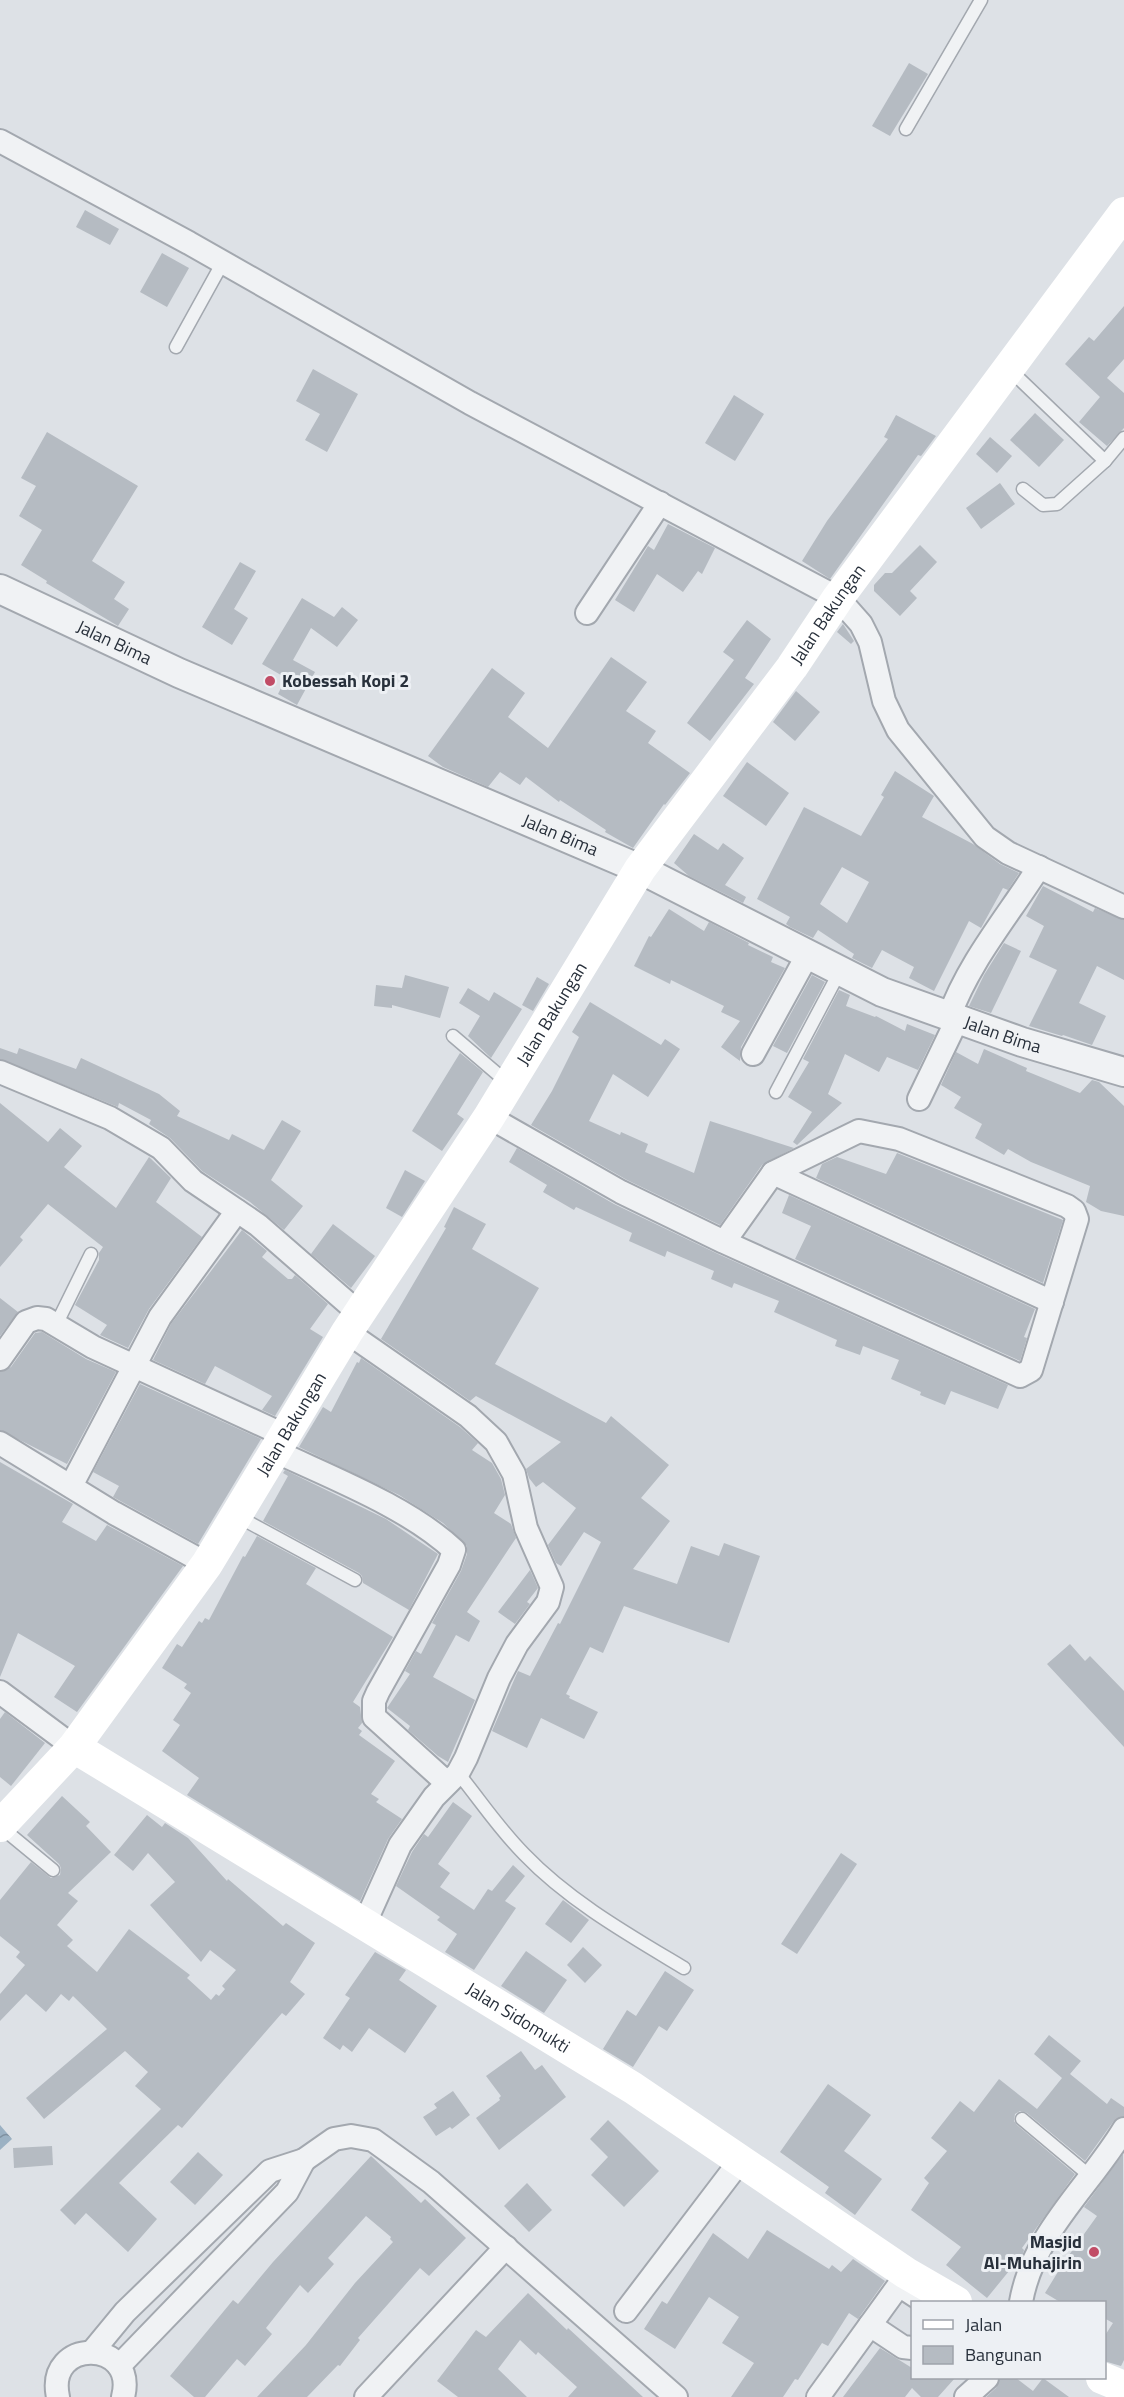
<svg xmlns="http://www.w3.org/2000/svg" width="1124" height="2397" viewBox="0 0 1124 2397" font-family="'Titillium Web',sans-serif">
<defs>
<pattern id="water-waves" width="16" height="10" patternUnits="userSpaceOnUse" patternTransform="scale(1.5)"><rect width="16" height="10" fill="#9bb1c3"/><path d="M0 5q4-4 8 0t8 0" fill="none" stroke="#7e90a0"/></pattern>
</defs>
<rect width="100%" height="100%" fill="#dde1e6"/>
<!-- water -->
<path fill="url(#water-waves)" d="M0 2125 12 2139 0 2150Z"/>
<!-- building -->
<g fill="#b5bbc2" fill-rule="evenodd">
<path d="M909 63 928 74 890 136 872 126Z"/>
<path d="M85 210 119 229 110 245 76 227Z"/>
<path d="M162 253 189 268 167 307 140 292Z"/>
<path d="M1124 306V359L1107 378 1124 393V428L1107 446 1079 422 1100 397 1065 364 1089 337 1094 341Z"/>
<path d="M313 369 358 394 327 452 305 440 320 414 296 401Z"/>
<path d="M734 395 764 414 735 461 705 443Z"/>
<path d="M1035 413 1064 440 1039 467 1010 440Z"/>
<path d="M896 415 936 436 921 456 918 455 830 579 802 561 827 521 888 439 884 437Z"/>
<path d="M47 432 138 486 92 561 125 582 114 599 129 609 118 626 46 583 47 581 21 565 42 530 19 516 36 486 21 478Z"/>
<path d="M990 437 1012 456 997 473 976 454Z"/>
<path d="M1000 483 1015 504 981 529 966 508Z"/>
<path d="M668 524 715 548 702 574 698 571 683 592 657 574 634 612 615 600 648 546 654 550Z"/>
<path d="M920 545 937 562 910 591 917 598 900 616 874 591V585L885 573H892Z"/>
<path d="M240 562 256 571 234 609 248 618 232 645 202 627Z"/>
<path d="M302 598 334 617 342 607 358 620 337 647 311 628 293 660 315 672 297 705 278 694 286 678 262 664Z"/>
<path d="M747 620 771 639 745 678 754 684 710 741 687 723 734 660 723 652Z"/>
<path d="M843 624 854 641 851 644 837 632Z"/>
<path d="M611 657 647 682 626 711 656 731 648 743 690 773 665 805 664 804 633 848 605 832 606 830 560 800 559 802 526 777 520 785 500 772 488 787 443 767 428 756 492 668 525 693 508 717 548 748Z"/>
<path d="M796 691 820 712 795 741 773 722Z"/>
<path d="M747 762 789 793 766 826 723 796Z"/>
<path d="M895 771 934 796 922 817 973 844 1000 864 1019 873 1008 890 1003 888 981 928 969 921 934 991 909 978 914 967 882 950 872 968 852 958 854 954 818 930 813 938 790 927 786 924 790 917 757 899 804 807 861 836 884 797 881 795ZM842 867 869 882 847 923 820 904Z"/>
<path d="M694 834 718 850 723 843 744 858 725 885 746 897 743 903 689 876 674 863Z"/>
<path d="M1043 886 1093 912 1095 908 1124 920V980L1097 966 1079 1003 1106 1016 1092 1045 1063 1035 1062 1036 1029 1026 1057 970 1029 957 1044 926 1026 916Z"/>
<path d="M669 909 704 931 709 922 749 943 748 945 773 957 771 962 785 968 741 1047 740 1061 721 1047 740 1021 721 1012 724 1006 671 980 670 984 634 966 649 936 651 937Z"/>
<path d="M1004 943 1021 951 991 1013 969 1006 984 975Z"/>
<path d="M405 975 449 987 440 1018 392 1005V1008L374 1006 376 985 402 988Z"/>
<path d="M812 975 825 982 787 1053 773 1046Z"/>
<path d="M537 977 549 984 533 1011 522 1005Z"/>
<path d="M468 988 489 1001 494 992 522 1009 491 1058 468 1036 480 1016 459 1003Z"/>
<path d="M839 990 850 995 846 1006 875 1017 876 1016 905 1031 907 1024 935 1035 918 1070 887 1057 879 1072 845 1054 828 1094 842 1103 797 1145 793 1142 812 1112 788 1097 809 1062 803 1059Z"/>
<path d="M590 1002 661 1045 665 1039 680 1049 648 1097 613 1074 589 1121 620 1135 621 1132 648 1144 645 1152 694 1173 710 1121 794 1148 762 1165 720 1225 627 1180 531 1125 552 1091 579 1037 572 1032Z"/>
<path d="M0 1048 17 1054 19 1048 76 1069 81 1058 159 1094 180 1111 177 1116 229 1140 232 1134 264 1150 282 1120 301 1131 271 1180 303 1206 284 1230 250 1202 202 1171 170 1138 149 1124 151 1120 119 1103 118 1107 0 1059Z"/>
<path d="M984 1049 1027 1068 1026 1071 1080 1093 1092 1080 1099 1082 1124 1106V1216L1101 1211 1086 1202 1090 1186 1031 1162 1008 1149 1004 1155 975 1138 982 1124 954 1108 961 1097 941 1085 956 1052 978 1064Z"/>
<path d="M460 1053 483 1072 457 1114 464 1119 442 1151 412 1131Z"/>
<path d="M0 1103 48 1142 60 1128 82 1146 64 1167 116 1208 149 1157 171 1178 156 1202 202 1237 149 1309 128 1348 100 1335 107 1325 75 1305 99 1260V1253L103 1247 48 1204 20 1237 23 1240 0 1267Z"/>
<path d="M517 1148 614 1204 718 1254 1008 1385 998 1409 951 1391 945 1405 920 1395 921 1392 891 1379 899 1360 863 1346 860 1355 835 1346 837 1340 774 1312 779 1301 734 1283 732 1288 711 1279 714 1271 667 1251 665 1257 629 1241 632 1233 576 1207 574 1210 543 1192 547 1185 509 1162Z"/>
<path d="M897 1153 1063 1220 1043 1283 816 1178 822 1164 837 1157 886 1174Z"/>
<path d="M405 1170 425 1181 402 1217 386 1208Z"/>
<path d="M789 1195 1035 1309 1024 1337 1027 1338 1020 1361 795 1259 811 1226 782 1213Z"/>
<path d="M454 1207 486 1224 472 1249 539 1288 495 1364 606 1423 611 1416 669 1465 641 1498 670 1521 633 1569 677 1584 691 1546 719 1556 724 1543 760 1556 729 1643 624 1606 603 1653 590 1647 566 1694 570 1696 569 1698 598 1712 584 1739 541 1718 527 1748 492 1731 518 1671 530 1676 558 1623 560 1624 601 1542 584 1532 561 1566 556 1563 548 1545 576 1508 543 1482 536 1487 529 1478 526 1469 561 1442 476 1396 470 1401 381 1339 446 1228 444 1227Z"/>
<path d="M333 1224 375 1256 351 1288 311 1254Z"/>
<path d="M242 1230 267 1251 262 1257 288 1279H292L295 1275 328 1304 310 1329 323 1337 275 1416 262 1410 272 1396 215 1366 205 1384 153 1360 171 1324Z"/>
<path d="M0 1298 18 1312 0 1336Z"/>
<path d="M42 1332 86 1359 116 1372 67 1464 0 1430V1372L11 1367 35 1333Z"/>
<path d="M361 1358 460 1427 478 1443 472 1450 492 1463 501 1479 505 1495 494 1513 511 1524 516 1538 467 1612 480 1621 469 1642 456 1635 433 1677 475 1700 448 1762 438 1756 408 1730 410 1726 387 1708 410 1674 405 1671 416 1651 421 1654 436 1625 432 1623 461 1571 467 1554V1546L443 1523 399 1495 299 1447 323 1407 331 1412 357 1362 359 1363Z"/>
<path d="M140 1384 261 1439 198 1544 113 1497 119 1486 93 1472Z"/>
<path d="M0 1462 73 1504 62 1522 96 1541 107 1525 183 1566 77 1712 54 1697 75 1666 18 1633 0 1677Z"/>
<path d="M285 1470 386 1519 438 1554 409 1610 363 1583 362 1576 359 1573 263 1521 288 1476 283 1473Z"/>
<path d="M257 1536 316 1568 306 1584 393 1637 353 1702 360 1707 362 1723 358 1728 362 1731 359 1735 395 1761 371 1794 379 1799 376 1802 402 1819 388 1839 360 1901 187 1795 199 1778 162 1751 180 1725 173 1720 191 1693 184 1688 187 1684 162 1668 177 1644 182 1647 199 1621 202 1623 205 1618 209 1620 243 1556 245 1557Z"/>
<path d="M530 1570 538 1588 527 1602 530 1604 515 1624 498 1612Z"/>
<path d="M1070 1644 1085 1661 1090 1656 1124 1691V1747L1047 1664Z"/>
<path d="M5 1712 45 1743 11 1786 0 1777V1719Z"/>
<path d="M62 1796 90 1822 86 1826 111 1852 68 1893 78 1901 57 1925 73 1940 67 1946 97 1972 129 1929 190 1975 187 1978 211 2000 216 1994 219 1996 225 1989 222 1986 236 1970 210 1950 201 1962 150 1905 175 1882 148 1853 133 1871 114 1855 147 1815 162 1827 165 1823 188 1838 227 1881 228 1879 283 1926 286 1923 315 1943 290 1982 305 1994 286 2016 282 2013 182 2128 178 2125 119 2183 157 2219 128 2252 86 2213 75 2225 60 2210 161 2109 135 2086 148 2072 125 2051 44 2119 26 2098 107 2029 73 1996 69 2001 61 1994 46 2012 26 1994 0 2021V1994L25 1965 16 1957 20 1952 0 1936V1900L31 1862 51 1878 60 1875 61 1868 59 1864 27 1835Z"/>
<path d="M453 1802 472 1816 438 1864 450 1873 440 1887 474 1910 488 1889 492 1891 513 1865 525 1876 505 1901 516 1908 474 1970 445 1952 457 1934 437 1920 440 1917 396 1886 412 1852 424 1834 428 1837Z"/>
<path d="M841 1853 857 1864 797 1954 781 1944Z"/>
<path d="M563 1900 589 1920 571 1943 545 1924Z"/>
<path d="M583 1947 602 1965 585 1983 567 1965Z"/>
<path d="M526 1951 567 1980 544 2013 501 1986Z"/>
<path d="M375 1952 406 1970 399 1980 437 2006 405 2053 369 2028 352 2052 343 2045 340 2050 323 2038 350 1998 345 1995Z"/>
<path d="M665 1971 694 1990 667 2031 659 2026 633 2067 603 2049 627 2010 636 2016Z"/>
<path d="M1049 2035 1081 2061 1070 2074 1107 2104 1111 2098 1124 2107V2116L1113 2122 1085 2161 1027 2113 1020 2111 1015 2114 1014 2121 1017 2125 1075 2174 1022 2248 1024 2250 1023 2254 987 2298 946 2265 961 2247 911 2210 929 2183 924 2178 947 2151 931 2138 960 2101 974 2112 999 2079 1037 2109 1062 2078 1034 2054Z"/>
<path d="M521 2051 535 2070 542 2065 566 2097 499 2150 476 2118 500 2100 499 2098 501 2096 486 2076Z"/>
<path d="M828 2084 871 2115 844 2151 882 2179 855 2215 825 2193 829 2187 780 2152Z"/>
<path d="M453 2091 470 2115 452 2129 450 2127 436 2136 423 2117 437 2108 434 2104Z"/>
<path d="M608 2120 659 2171 624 2207 591 2175 608 2157 590 2139Z"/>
<path d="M52 2146 53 2165 14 2168 13 2148Z"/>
<path d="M198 2152 223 2175 195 2205 170 2182Z"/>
<path d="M1123 2154 1124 2360 1121 2366 1104 2361V2337L1113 2323 1104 2318V2302H1060L1045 2293 1064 2262 1097 2216 1084 2207Z"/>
<path d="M371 2156 421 2203 425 2199 466 2238 429 2276 420 2268 358 2338 360 2340 340 2366 338 2365 307 2397H257L306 2345 355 2283 393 2242 390 2239 391 2237 366 2216 328 2258 334 2264 308 2293 300 2285 266 2328 272 2334 245 2366 237 2359 205 2397H194L170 2376 233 2300 238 2304 273 2262Z"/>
<path d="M527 2183 552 2210 529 2232 504 2206Z"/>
<path d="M767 2230 829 2269 832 2265 841 2272 853 2259 885 2281 858 2319 849 2313 828 2346 822 2343 798 2380 795 2379 783 2397H731L754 2363 722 2343 739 2317 709 2297 675 2349 644 2329 662 2301 667 2304 713 2233 748 2259Z"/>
<path d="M528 2293 567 2330 568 2328 643 2397H568L577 2387 538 2352 536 2355 520 2340 498 2369 527 2397H458L437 2381 476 2330 486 2337Z"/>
<path d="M880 2348 912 2368V2378H955L938 2397H921L912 2388 905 2397H843Z"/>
<path d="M1000 2378H1016L1033 2391 1043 2378 1069 2397H986L996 2388Z"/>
</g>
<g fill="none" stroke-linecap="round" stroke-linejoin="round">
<defs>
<g id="service">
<path d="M906 129 981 0"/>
<path d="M176 347 223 262"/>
<path d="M1010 370 1105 461 1124 438"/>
<path d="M1023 489 1043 505 1057 504 1105 461"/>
<path d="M453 1036 508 1083"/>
<path d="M776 1092 840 971"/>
<path d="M56 1325 91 1254"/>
<path d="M237 1516 355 1580"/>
<path d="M458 1773C480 1800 499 1829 524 1854 569 1901 629 1935 684 1968"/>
<path d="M1 1827 53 1870"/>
<path d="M1022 2119 1090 2176"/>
</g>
<g id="minor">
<path d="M0 141 189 243 470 403 838 598 861 624 870 642 884 701 898 730 985 837 1008 853 1124 907"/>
<path d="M587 613 660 503"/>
<path d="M949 1017C968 963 1008 916 1039 867"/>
<path d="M753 1054 808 954"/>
<path d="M0 1072 110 1118 161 1148 193 1181 258 1225 360 1314"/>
<path d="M919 1099 957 1020"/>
<path d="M489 1117 621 1192 724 1242 1020 1376 1031 1370 1077 1219 1074 1211 1067 1206 899 1139 859 1131 773 1173 724 1242"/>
<path d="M773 1173 1052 1302"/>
<path d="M347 1332 468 1416 496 1442 514 1474 526 1528 552 1587 548 1602 517 1644 499 1678 466 1758 458 1773 434 1797 400 1845 364 1925"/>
<path d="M0 1359 26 1322 37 1318 46 1319 93 1347 284 1435"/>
<path d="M0 1443 114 1513 207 1564"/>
<path d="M275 1451C332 1478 408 1507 454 1550L449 1565 378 1692 374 1701V1717L447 1783"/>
<path d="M71 1486 160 1317 237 1211"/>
<path d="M0 1692 74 1747"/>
<path d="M1021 2302C1033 2233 1089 2187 1124 2129"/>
<path d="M626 2311 740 2161"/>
<path d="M870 2325 903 2347 912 2348"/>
<path d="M92 2352 125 2312 270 2171 304 2160 334 2139 351 2136 373 2140 431 2182 676 2397"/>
<path d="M119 2366 287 2192 304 2160"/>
<path d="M58 2397C45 2337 138 2339 123 2397"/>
<path d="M366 2397 506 2247"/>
<path d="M818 2397 899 2285 925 2302"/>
<path d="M966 2397 987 2378"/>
</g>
<g id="tertiary">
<path id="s1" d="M0 589 179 673 640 869 882 992 1022 1042 1124 1072"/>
</g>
</defs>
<!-- service casing -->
<use href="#service" stroke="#a3a8af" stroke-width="15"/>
<!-- minor casing -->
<use href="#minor" stroke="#a3a8af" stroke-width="26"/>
<!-- tertiary casing -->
<use href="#tertiary" stroke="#a3a8af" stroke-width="32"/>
<!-- service -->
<use href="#service" stroke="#f0f2f4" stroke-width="12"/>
<!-- minor -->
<use href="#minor" stroke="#f0f2f4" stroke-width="22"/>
<!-- tertiary -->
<use href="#tertiary" stroke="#f0f2f4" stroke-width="28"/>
<!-- secondary -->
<g stroke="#fff" stroke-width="32">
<path id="s2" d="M74 1747 633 2088 906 2273 956 2302"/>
<path id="s3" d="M0 1826 74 1747 207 1564 347 1332 489 1117 640 869 792 667 838 598 1124 213"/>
<path d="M1102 2378 1124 2387"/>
</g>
</g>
<!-- markers -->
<g fill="#c14c66" stroke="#edf0f4" stroke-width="2">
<circle cx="270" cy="681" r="6"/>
<circle cx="1094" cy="2252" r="6"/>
</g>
<g text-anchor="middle" stroke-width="6" stroke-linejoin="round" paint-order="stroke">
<!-- street labels -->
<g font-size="18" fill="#28303b" stroke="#edf0f4">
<text dy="6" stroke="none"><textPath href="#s3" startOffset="1470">Jalan Bakungan</textPath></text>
<text dy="6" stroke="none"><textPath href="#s1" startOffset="126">Jalan Bima</textPath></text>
<text dy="6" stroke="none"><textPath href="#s1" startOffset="612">Jalan Bima</textPath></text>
<text dy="6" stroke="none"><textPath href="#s3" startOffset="984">Jalan Bakungan</textPath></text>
<text dy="6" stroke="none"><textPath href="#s1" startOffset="1098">Jalan Bima</textPath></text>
<text dy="6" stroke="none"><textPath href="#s3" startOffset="498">Jalan Bakungan</textPath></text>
<text dy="6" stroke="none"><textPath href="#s2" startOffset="520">Jalan Sidomukti</textPath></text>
</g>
<!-- poi labels -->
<g font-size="18" font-weight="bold" fill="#28303b" stroke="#edf0f4" text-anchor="start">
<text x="282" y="687">Kobessah Kopi 2</text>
<text x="1082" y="2248" text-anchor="end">Masjid<tspan x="1082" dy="21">Al-Muhajirin</tspan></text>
</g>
</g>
<!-- legend -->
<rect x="911" y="2301" width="195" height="78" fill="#edf0f4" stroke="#9ea3aa" stroke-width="1.5"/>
<rect x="923" y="2320" width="30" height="9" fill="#ffffff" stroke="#9ea3aa" stroke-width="1.5"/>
<text x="965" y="2331" font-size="18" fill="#28303b">Jalan</text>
<rect x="923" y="2346" width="30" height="18" fill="#b5bbc2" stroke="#9ea3aa" stroke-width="1.5"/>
<text x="965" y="2361" font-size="18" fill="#28303b">Bangunan</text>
</svg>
